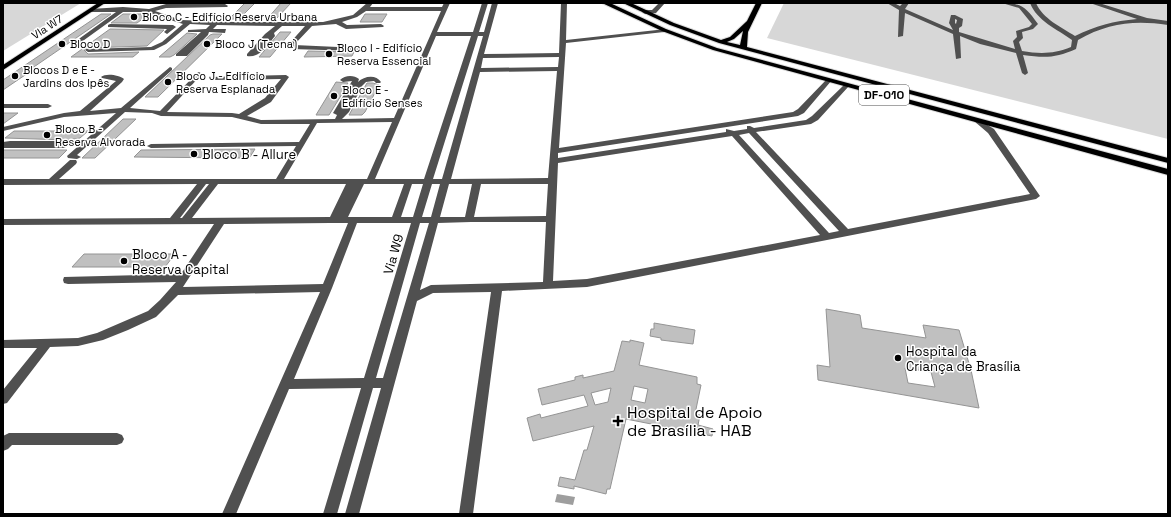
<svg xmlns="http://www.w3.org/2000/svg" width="1171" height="517" viewBox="0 0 1171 517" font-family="'Space Grotesk',sans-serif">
<rect width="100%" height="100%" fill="#fff"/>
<!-- green -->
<g fill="#d7d7d7">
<path d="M3 3H81L3 51Z"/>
<path d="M784 3H1168V139L767 38Z"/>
</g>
<!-- water -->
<path fill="#9e9e9e" d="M557 494 575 497 573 505 555 502Z"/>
<!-- building -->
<g fill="#c0c0c0" stroke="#949494" fill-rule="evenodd">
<path d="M245 3H255L239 19H229Z"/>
<path d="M281 3H291L276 19H267Z"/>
<path d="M101 14H111L28 71H31L3 90V80Z"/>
<path d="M123 14H146L148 15 137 23H111Z"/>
<path d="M365 14H387L382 22H360Z"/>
<path d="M110 29 164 30 147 46 86 48 84 50 88 54 139 52 133 57H71Z"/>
<path d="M280 32H291L270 57H259Z"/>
<path d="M187 33 197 34 174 55 170 57H159Z"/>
<path d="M213 34H222L158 97H145L210 35Z"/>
<path d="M308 51 354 52 352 56 304 57Z"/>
<path d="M336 82 348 83 346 86H347L329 115H316Z"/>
<path d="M367 83H373L379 85 365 112 362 115H349Z"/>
<path d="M3 113H18L3 124Z"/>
<path d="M123 119H136L95 158H82Z"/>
<path d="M14 131H88L80 138 67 140 5 138Z"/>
<path d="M255 149 250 157 241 158 134 157 141 150Z"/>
<path d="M3 150H67L59 158H3Z"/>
<path d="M84 254H175L165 267H72Z"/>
<path d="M826 309 860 315 862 328 926 338 923 325 959 330 971 370 979 408 818 380 817 365 830 367ZM905 368 931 372 935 387 908 383Z"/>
<path d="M654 323 695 330 693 344 661 340V338L650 336 651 329H654Z"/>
<path d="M630 340 644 343 639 365 697 377V384L701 385 695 414 700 415 698 425 713 429 712 436 626 419 610 489H607L606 494 574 486V489L558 486 560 477 575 480 584 450H587L594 426 533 441 527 418 540 414 541 418 588 406 584 395 542 405 538 389 575 380V377L583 375V378L614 371 622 341 630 342ZM634 386 648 389 645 403 631 400ZM611 388 608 402 595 405 591 393Z"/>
</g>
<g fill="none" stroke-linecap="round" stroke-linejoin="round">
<defs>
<g id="major">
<path d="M98 3H105L3 70V65Z"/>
<path d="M602 3H610L666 29 717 48 1168 169V175L713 50 662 31Z"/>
<path d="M623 3H631L674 23 721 40 730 37 747 21 756 3H762L748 32 747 47 1168 158V163L719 43 670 25ZM743 31 740 45 727 42 734 39Z"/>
</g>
</defs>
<!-- major casing -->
<use href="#major" stroke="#dbdbdb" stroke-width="2"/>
<!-- minor -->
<g fill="#505050" fill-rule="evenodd">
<path d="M367 3H373L370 7H442L444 3H450L437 32H473L482 3H488L479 32H484L492 3H498L484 54 559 53 561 3H567L566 40 666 29V31L664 32 566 43 559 148 793 112 798 109 827 79 832 80 804 113 798 116 558 153V158L726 132V129L734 131 747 129V126H750L754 128 806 120 812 116 845 84 847 83 850 85 849 86 818 120 811 124 756 132 848 229 1030 194 988 133 974 121 978 119 994 129 1040 196 1036 199 587 287 502 291 473 514H459L491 292 433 293 417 301 359 514H345L381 388H373L337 514H323L361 388 289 389 236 514H222L320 292 178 295 156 317 128 330 103 340 78 346 50 347 7 403 3 404V390L37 348H3V340L78 338 97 333 148 311 160 300 176 282 68 284 64 283 63 280 64 277 181 274 214 224 3 225V219L170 218 197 184 3 185V179H49L70 160H76L77 162 76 164 59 179H276L296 146 151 148 147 146 151 144 299 142 310 124H261L232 117 161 116 152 113 125 112 77 155 81 157 77 159 68 158 67 156 116 113 64 117 3 131V127L64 113 80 111 116 81 102 78 101 77C106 73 119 75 124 79L122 82 90 111 121 108 170 67 172 68V70L130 108 160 111 197 73 199 72 202 74 201 75 167 112 232 113 239 114 265 98 281 79 212 80 210 79V77L286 75 289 77 271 102 247 116 261 120 335 119 337 115 333 113 352 81 343 82 340 80C345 75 354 75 359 79L358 82C364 76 376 74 381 82L380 83H376L374 81 366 82 362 86 349 112 342 119 394 118 441 11H366L357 17 342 22 347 25 381 24 384 26 383 27 346 29 336 24 312 26 294 45 360 48V50L358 51 291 49 288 45 305 26H282L274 33 275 36C267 46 260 58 247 56V54L265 34 275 26 217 25 213 29H226L225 33 209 32 208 35 187 56H176V54L201 32H188V30L206 29 210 25 190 24 166 44 154 50 88 52 85 50 86 49 151 47 162 42 183 24 145 12H123L80 43H76V41L116 12H92L89 10 90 9 123 7 149 9 166 4H225L228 6 227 7 166 8 155 11 181 20 234 22H323L353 15ZM436 36H471L424 179H375ZM478 36H483L442 179H433ZM559 57 558 67 481 68 483 58ZM557 71 548 178 451 179 480 72ZM392 122 367 179H284L317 123ZM749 133 839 231 829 233 739 135ZM732 136 820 235 587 279 553 281 558 163ZM206 184H209L182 218H180ZM218 184H346L330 217 192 218ZM364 184H404L392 217H348ZM412 184H423L413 217H401ZM432 184H440L431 217H422ZM449 184H472L465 217H440ZM481 184H548L546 216 474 217ZM471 222H546L543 282 431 285 420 290 438 223ZM330 223H348L323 284 183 287 224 224ZM357 223H411L364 378 294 379 332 288ZM420 223H429L383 378H376Z"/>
<path d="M659 3H665L656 13 645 14 642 12 645 10H652Z"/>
<path d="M887 3H894L900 6 903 3H909L905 9 953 30 949 23 951 15H955L963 19 962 26 959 28V32L1015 49 1013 41 1017 37 1016 31 1029 27 1032 24 1019 8 1002 3C1023 3 1026 8 1038 24L1033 29 1022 32 1023 38 1019 42 1022 51C1040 54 1054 54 1071 47L1072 40C1057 29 1037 21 1030 3H1036C1043 19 1061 27 1075 36 1095 26 1114 21 1137 19L1090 3H1099L1147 18 1168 21V25C1134 20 1108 23 1078 40L1076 49C1056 58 1045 58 1023 55L1028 73 1025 75 1022 73 1016 53 980 44 960 36 961 58 956 59 953 34 905 13 903 36 898 37 899 10ZM955 19 957 20 956 24 955 23Z"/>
<path d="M110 24 173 25 176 27 167 34 164 32 167 29 108 27V25Z"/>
<path d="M3 104H48L52 106 48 108H3Z"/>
<path d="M10 141H70L74 143 64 148H3V142Z"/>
<path d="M9 433H117L122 435 124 439 122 443 117 445H12L8 449 3 451V436Z"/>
</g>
<!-- major -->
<use href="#major" fill="#000" fill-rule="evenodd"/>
</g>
<!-- markers -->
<g fill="#000" stroke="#fff" stroke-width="1.5">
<circle cx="134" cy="17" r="4"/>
<circle cx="62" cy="44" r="4"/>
<circle cx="207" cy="44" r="4"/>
<circle cx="329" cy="54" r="4"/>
<circle cx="15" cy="76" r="4"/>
<circle cx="168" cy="82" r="4"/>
<circle cx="334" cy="96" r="4"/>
<circle cx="47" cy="135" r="4"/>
<circle cx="194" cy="154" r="4"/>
<circle cx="124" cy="261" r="4"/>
<circle cx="898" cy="358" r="4"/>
<path d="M616 415h4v4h4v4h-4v4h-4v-4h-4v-4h4z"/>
</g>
<g text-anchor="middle" stroke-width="3" stroke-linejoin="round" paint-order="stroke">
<!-- far-poi labels -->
<g font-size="11" fill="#000" stroke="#fff" text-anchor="start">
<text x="142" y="21">Bloco C - Edifício Reserva Urbana</text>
<text x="70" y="48">Bloco D</text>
<text x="215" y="48">Bloco J (Tecna)</text>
<text x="337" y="52">Bloco I - Edifício<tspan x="337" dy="13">Reserva Essencial</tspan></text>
<text x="23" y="74">Blocos D e E -<tspan x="23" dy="13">Jardins dos Ipês</tspan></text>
<text x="176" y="80">Bloco J - Edifício<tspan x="176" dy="13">Reserva Esplanada</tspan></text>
<text x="342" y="94">Bloco E -<tspan x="342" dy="13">Edifício Senses</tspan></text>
<text x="55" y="133">Bloco B -<tspan x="55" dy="13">Reserva Alvorada</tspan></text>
</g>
<!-- far-street labels -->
<g font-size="11" fill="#000" stroke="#fff">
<text transform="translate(47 27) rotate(-33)" y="4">Vla W7</text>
</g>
<!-- shield labels -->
<rect fill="#fff" stroke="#4c4c4c" stroke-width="1" x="859" y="85" width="50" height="20" rx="3"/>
<g font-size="12" font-weight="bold" fill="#000">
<text x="884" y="99">DF-010</text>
</g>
<!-- poi labels -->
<g font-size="13" fill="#000" stroke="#fff" text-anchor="start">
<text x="202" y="159">Bloco B - Allure</text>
<text x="132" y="259">Bloco A -<tspan x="132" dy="15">Reserva Capital</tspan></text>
<text x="906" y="356">Hospital da<tspan x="906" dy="15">Criança de Brasília</tspan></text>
</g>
<!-- street labels -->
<g font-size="13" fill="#000" stroke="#fff">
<text transform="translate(393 254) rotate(-74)" y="5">Via W9</text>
</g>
<!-- near-poi labels -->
<g font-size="16" fill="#000" stroke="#fff" text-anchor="start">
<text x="627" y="418">Hospital de Apoio<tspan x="627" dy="18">de Brasília - HAB</tspan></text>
</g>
</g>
<!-- border -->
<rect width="1171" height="517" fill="none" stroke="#000000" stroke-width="8"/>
</svg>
